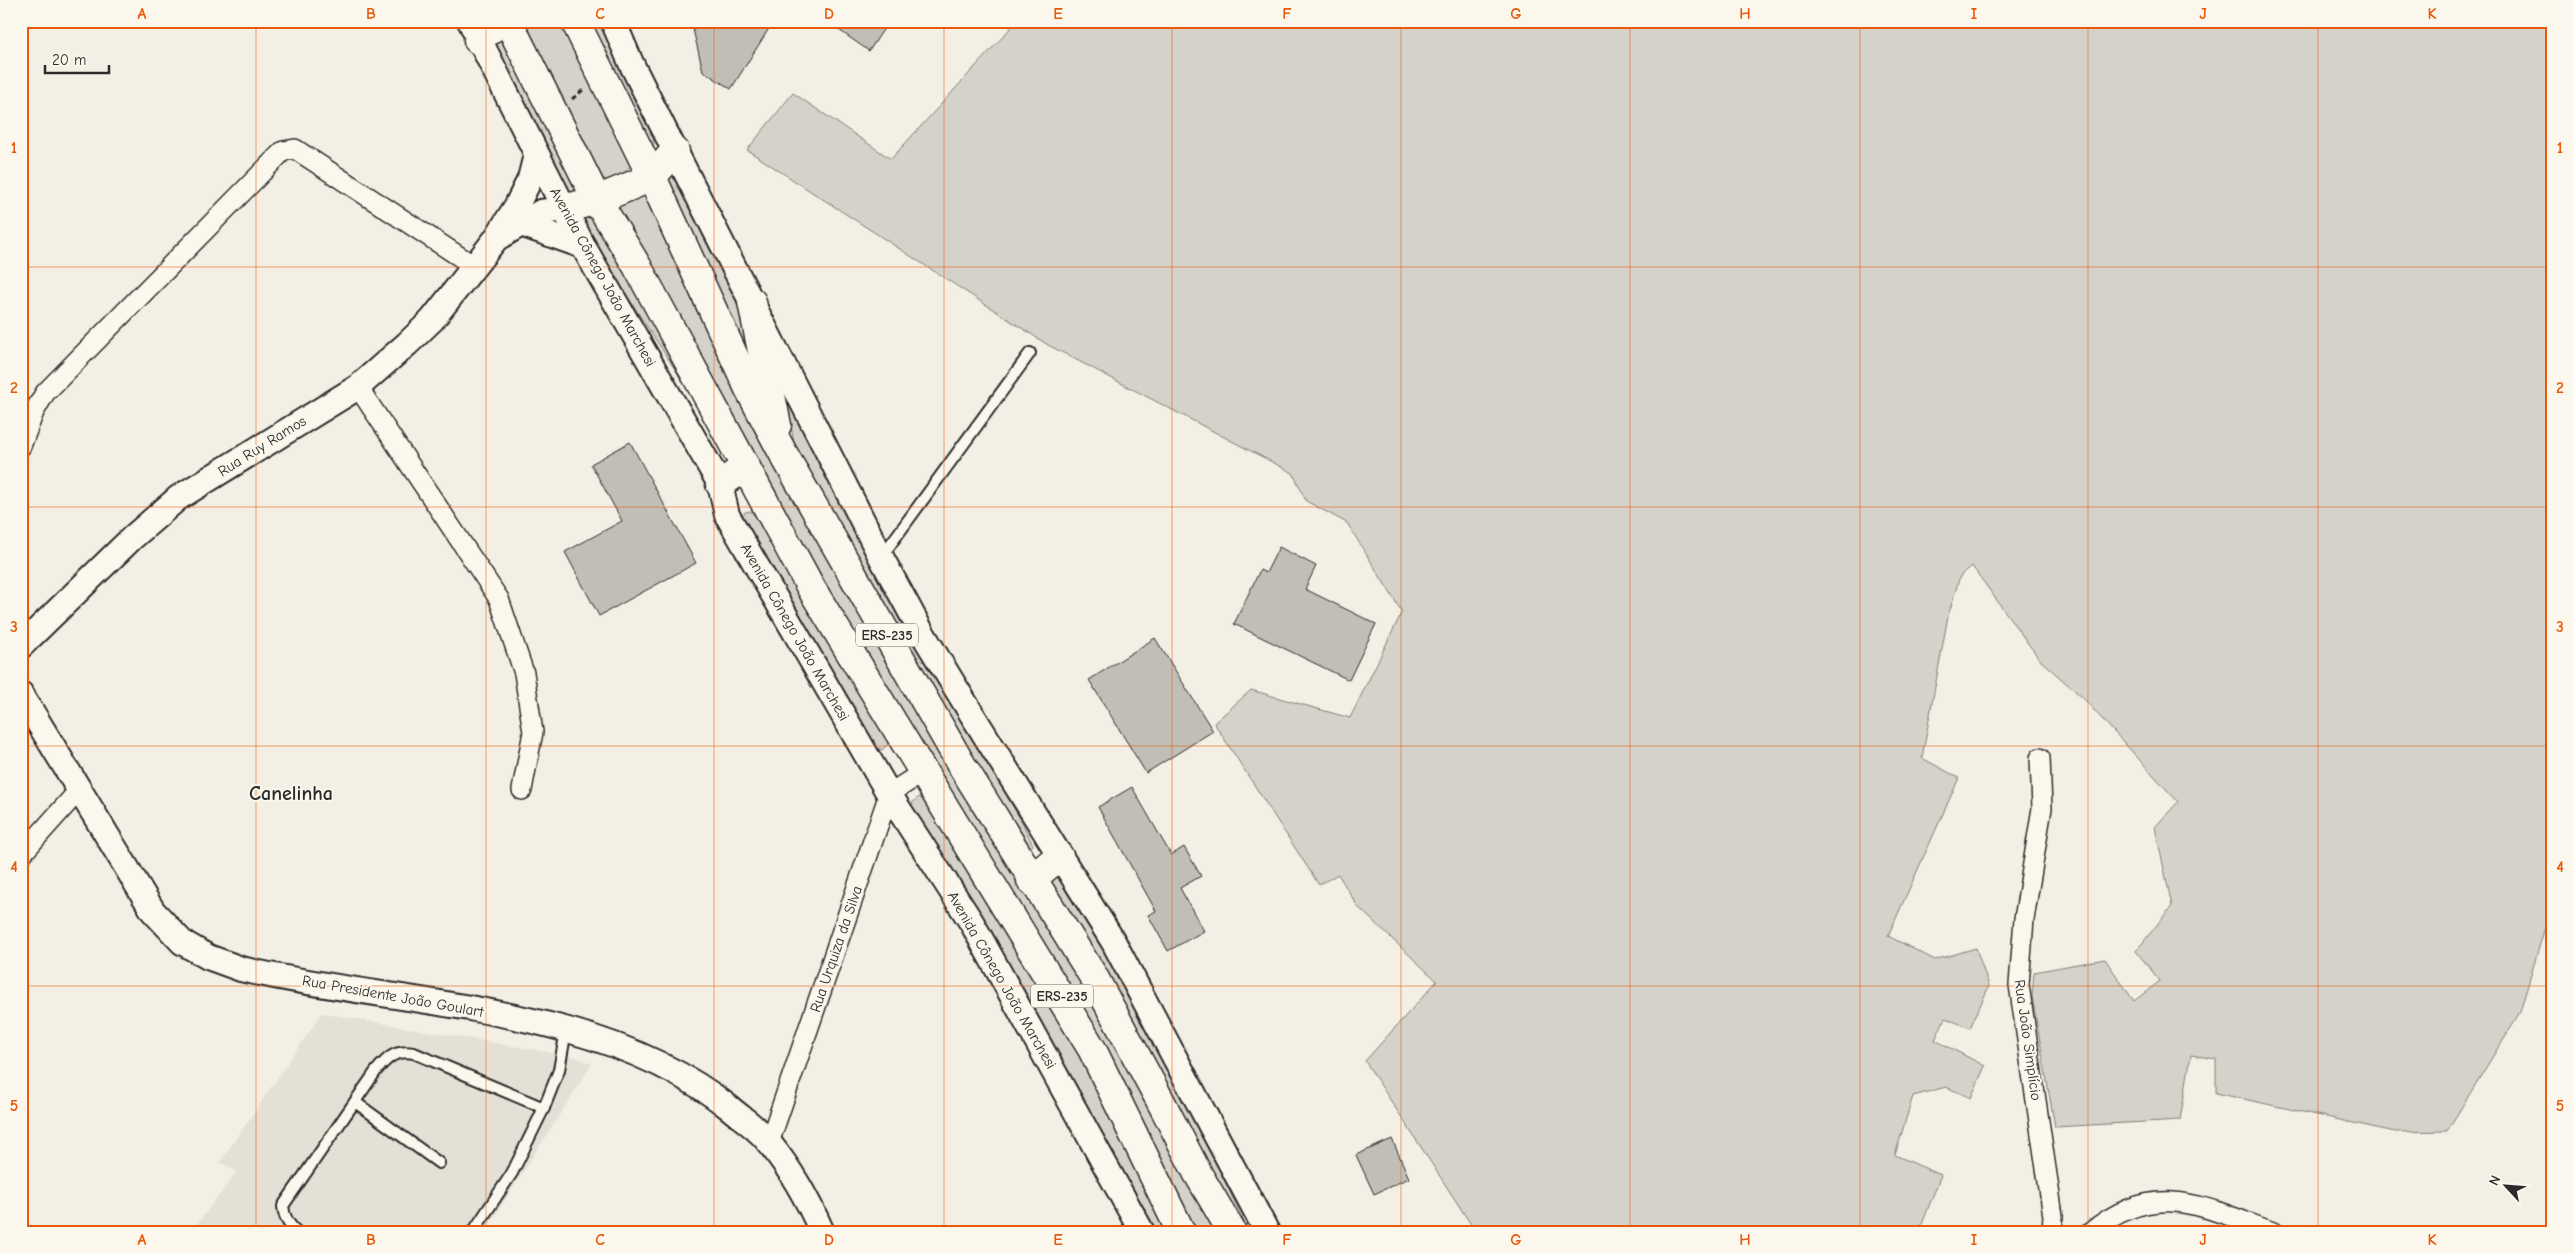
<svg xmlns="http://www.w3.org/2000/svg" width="2574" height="1253" viewBox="0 0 2574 1253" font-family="'Comic Neue',sans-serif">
<rect width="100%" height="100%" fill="#f3efe4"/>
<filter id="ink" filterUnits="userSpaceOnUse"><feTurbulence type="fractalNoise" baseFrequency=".02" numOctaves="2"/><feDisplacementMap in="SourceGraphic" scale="10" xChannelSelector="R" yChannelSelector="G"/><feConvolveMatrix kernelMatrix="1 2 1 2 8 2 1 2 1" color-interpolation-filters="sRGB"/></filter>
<g filter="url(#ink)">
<!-- built -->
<path fill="#e4e0d6" d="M322 1013 576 1057 592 1064 485 1232H191L237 1172 220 1162Z"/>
<!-- green -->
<g fill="#d5d2c9" stroke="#807e7a">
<path d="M523 21H561L631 165 625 173 609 181 600 177Z"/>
<path d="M585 21H598L603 30 653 135 654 146 651 152Z"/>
<path d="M1017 21H2553V900L2520 1012 2447 1131 2395 1132 2216 1093V1059L2191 1055 2180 1120 2055 1127 2032 996 2034 972 2105 959 2134 1001 2160 981 2136 951 2172 906 2155 827 2178 802 2083 698 2040 660 1972 566 1960 576 1948 616 1922 758 1959 778 1888 936 1935 960 1976 948 1989 986 1970 1028 1945 1018 1935 1040 1985 1066 1971 1098 1946 1087 1913 1096 1895 1155 1941 1175 1919 1232H1476L1365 1061 1437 981 1358 907 1338 874 1319 885 1214 723 1251 690 1350 718 1402 612 1347 523 1306 501 1293 473 1048 345 747 150 793 93 891 159Z"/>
<path d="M502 38 578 182V193L570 194 567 190 535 130 496 45Z"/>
<path d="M674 173 739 305 762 385 664 182Z"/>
<path d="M645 191 676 254 695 308 770 451 894 675 1090 985 1218 1232H1191L908 734 704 360 655 283 611 208Z"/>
<path d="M589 212 667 338 708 420 594 245 581 218Z"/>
<path d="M786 397 897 605 1023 824 1033 845 1026 853 861 569 794 443Z"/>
<path d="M750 511 756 517 821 632 886 737 888 744 882 750 872 745 741 520 745 512Z"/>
<path d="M919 797H925L1083 1060 1170 1232H1152L1066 1067 981 922 910 808 913 802Z"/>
<path d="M1059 873 1101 941 1177 1081 1248 1230 1244 1232 1045 879Z"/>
</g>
<!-- building -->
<g fill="#c0beb6" stroke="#2b2b2b">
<path d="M691 21H764L768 30 731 89 703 71Z"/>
<path d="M826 21H889L869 51Z"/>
<path d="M630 442 696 563 599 616 565 552 622 521 591 464Z"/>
<path d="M1279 547 1316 566 1305 589 1376 624 1349 680 1234 624 1260 570 1266 573Z"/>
<path d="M1155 638 1213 731 1146 773 1089 680Z"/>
<path d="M1132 787 1171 855 1184 847 1201 876 1180 888 1204 931 1168 951 1148 915 1156 911 1098 807Z"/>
<path d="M1392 1139 1409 1178 1374 1194 1356 1155Z"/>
</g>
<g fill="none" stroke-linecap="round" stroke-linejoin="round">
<defs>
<g id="service">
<path d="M882 556 1030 353"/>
<path d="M355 1102 439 1163"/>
<path d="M297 1232C288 1225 284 1217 283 1206L376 1071C388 1057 395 1050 414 1053L544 1108"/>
<path d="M473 1232 512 1173 544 1108 559 1070 566 1030"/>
</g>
<g id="minor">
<path d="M358 387 499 599 524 673 533 732 522 790"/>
<path d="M21 446 34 412 45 393 283 151 295 149 474 266"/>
<path d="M2040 758 2042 808 2024 919 2019 985 2053 1216 2052 1232"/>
<path d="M21 855 80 789"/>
<path d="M769 1143 889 794 923 772"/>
<path d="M2091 1232C2156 1178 2205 1208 2273 1232"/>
</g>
<g id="tertiary">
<path d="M470 21 583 246 720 484 727 515 889 794 972 923 1142 1232"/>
<path d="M613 21 631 63 675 151 881 557 921 631 973 716 1113 941 1267 1232"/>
<path d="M521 224 583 246"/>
<path d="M501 236 541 212 564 209"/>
<path d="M21 646 132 538 178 498 358 387 407 344 432 320 495 240 516 207 530 179 536 155"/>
<path d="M21 694 153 911 182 942 208 957 241 969C400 1006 600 1003 731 1109 744 1120 760 1130 770 1144 792 1171 808 1200 822 1232"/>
</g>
<g id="primary">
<path d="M508 21 597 200 637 266 811 588 1092 1049 1181 1232"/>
<path d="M575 21 652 177 749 389 783 453 961 764 1095 979 1161 1102 1198 1174 1232 1232"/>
<path d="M478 40 501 21"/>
<path d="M564 209 597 200 652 177 675 151"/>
<path d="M752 302 777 425"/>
<path d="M720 484 746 467"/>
<path d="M1031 880 1059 856"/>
</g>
</defs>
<!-- service casing -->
<use href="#service" stroke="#2b2b2b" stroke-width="14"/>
<!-- minor casing -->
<use href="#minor" stroke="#2b2b2b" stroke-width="22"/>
<!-- tertiary casing -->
<use href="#tertiary" stroke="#2b2b2b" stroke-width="28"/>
<!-- primary casing -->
<use href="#primary" stroke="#2b2b2b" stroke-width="31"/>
<!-- path -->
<path stroke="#2b2b2b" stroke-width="3" stroke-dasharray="5 4" stroke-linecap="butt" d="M572 99 583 90"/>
<!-- service -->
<use href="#service" stroke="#fbf7ec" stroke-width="10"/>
<!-- minor -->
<use href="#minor" stroke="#fbf7ec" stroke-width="19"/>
<!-- tertiary -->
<use href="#tertiary" stroke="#fbf7ec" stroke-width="24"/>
<!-- primary -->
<use href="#primary" stroke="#fbf7ec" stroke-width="28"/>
</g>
</g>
<!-- grid -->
<path fill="none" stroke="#e8590c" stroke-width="1" stroke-opacity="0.55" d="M256 21V1232M486 21V1232M714 21V1232M944 21V1232M1172 21V1232M1401 21V1232M1630 21V1232M1860 21V1232M2088 21V1232M2318 21V1232M21 267H2553M21 507H2553M21 746H2553M21 986H2553"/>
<g text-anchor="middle" stroke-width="4" stroke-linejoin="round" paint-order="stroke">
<!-- shield labels -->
<g fill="#fbf7ec" stroke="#696865" stroke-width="1">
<rect x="856" y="623.5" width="62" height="23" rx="4"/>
<rect x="1031" y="984.5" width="62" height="23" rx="4"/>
</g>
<g font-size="14" font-weight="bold" fill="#2b2b2b">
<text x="887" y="640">ERS-235</text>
<text x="1062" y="1001">ERS-235</text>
</g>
<!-- street labels -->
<g font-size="15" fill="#2b2b2b" stroke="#fbf7ec">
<text transform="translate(603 277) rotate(61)" y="5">Avenida Cônego João Marchesi</text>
<text transform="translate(262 446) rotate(-32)" y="5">Rua Ruy Ramos</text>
<text transform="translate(795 632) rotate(60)" y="5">Avenida Cônego João Marchesi</text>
<text transform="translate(836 949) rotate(-71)" y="5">Rua Urquiza da Silva</text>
<text transform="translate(1002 980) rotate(60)" y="5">Avenida Cônego João Marchesi</text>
<text transform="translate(393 996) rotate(10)" y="5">Rua Presidente João Goulart</text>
<text transform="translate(2028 1040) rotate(82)" y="5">Rua João Simplício</text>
</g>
<!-- district labels -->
<g font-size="20" font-weight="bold" fill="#2b2b2b" stroke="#fbf7ec">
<text x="291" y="800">Canelinha</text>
</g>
</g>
<!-- margin -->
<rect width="2574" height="1253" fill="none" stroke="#fbf7ec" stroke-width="55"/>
<!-- north arrow -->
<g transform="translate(2506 1186) rotate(296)" stroke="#fbf7ec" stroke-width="4" paint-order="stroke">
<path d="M0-4L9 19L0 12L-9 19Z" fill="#2b2b2b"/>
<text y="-8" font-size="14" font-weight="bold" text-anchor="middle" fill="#2b2b2b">N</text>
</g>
<!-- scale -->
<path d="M45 65v8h64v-8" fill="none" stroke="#2b2b2b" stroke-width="2.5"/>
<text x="52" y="65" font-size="15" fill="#2b2b2b" stroke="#fbf7ec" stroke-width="4" paint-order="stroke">20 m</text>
<rect x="28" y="28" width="2518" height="1198" fill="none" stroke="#e8590c" stroke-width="2"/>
<g font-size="16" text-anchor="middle" font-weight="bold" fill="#e8590c">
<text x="142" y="19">A</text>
<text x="371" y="19">B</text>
<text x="600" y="19">C</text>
<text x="829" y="19">D</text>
<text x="1058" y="19">E</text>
<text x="1287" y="19">F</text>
<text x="1516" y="19">G</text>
<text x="1745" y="19">H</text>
<text x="1974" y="19">I</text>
<text x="2203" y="19">J</text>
<text x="2432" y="19">K</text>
<text x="14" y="153">1</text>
<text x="2560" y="153">1</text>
<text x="14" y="393">2</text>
<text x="2560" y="393">2</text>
<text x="14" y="632">3</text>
<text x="2560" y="632">3</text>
<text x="14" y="872">4</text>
<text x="2560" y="872">4</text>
<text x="14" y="1111">5</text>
<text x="2560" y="1111">5</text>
<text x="142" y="1245">A</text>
<text x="371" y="1245">B</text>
<text x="600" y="1245">C</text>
<text x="829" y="1245">D</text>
<text x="1058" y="1245">E</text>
<text x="1287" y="1245">F</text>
<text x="1516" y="1245">G</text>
<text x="1745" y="1245">H</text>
<text x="1974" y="1245">I</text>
<text x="2203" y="1245">J</text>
<text x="2432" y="1245">K</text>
</g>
</svg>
